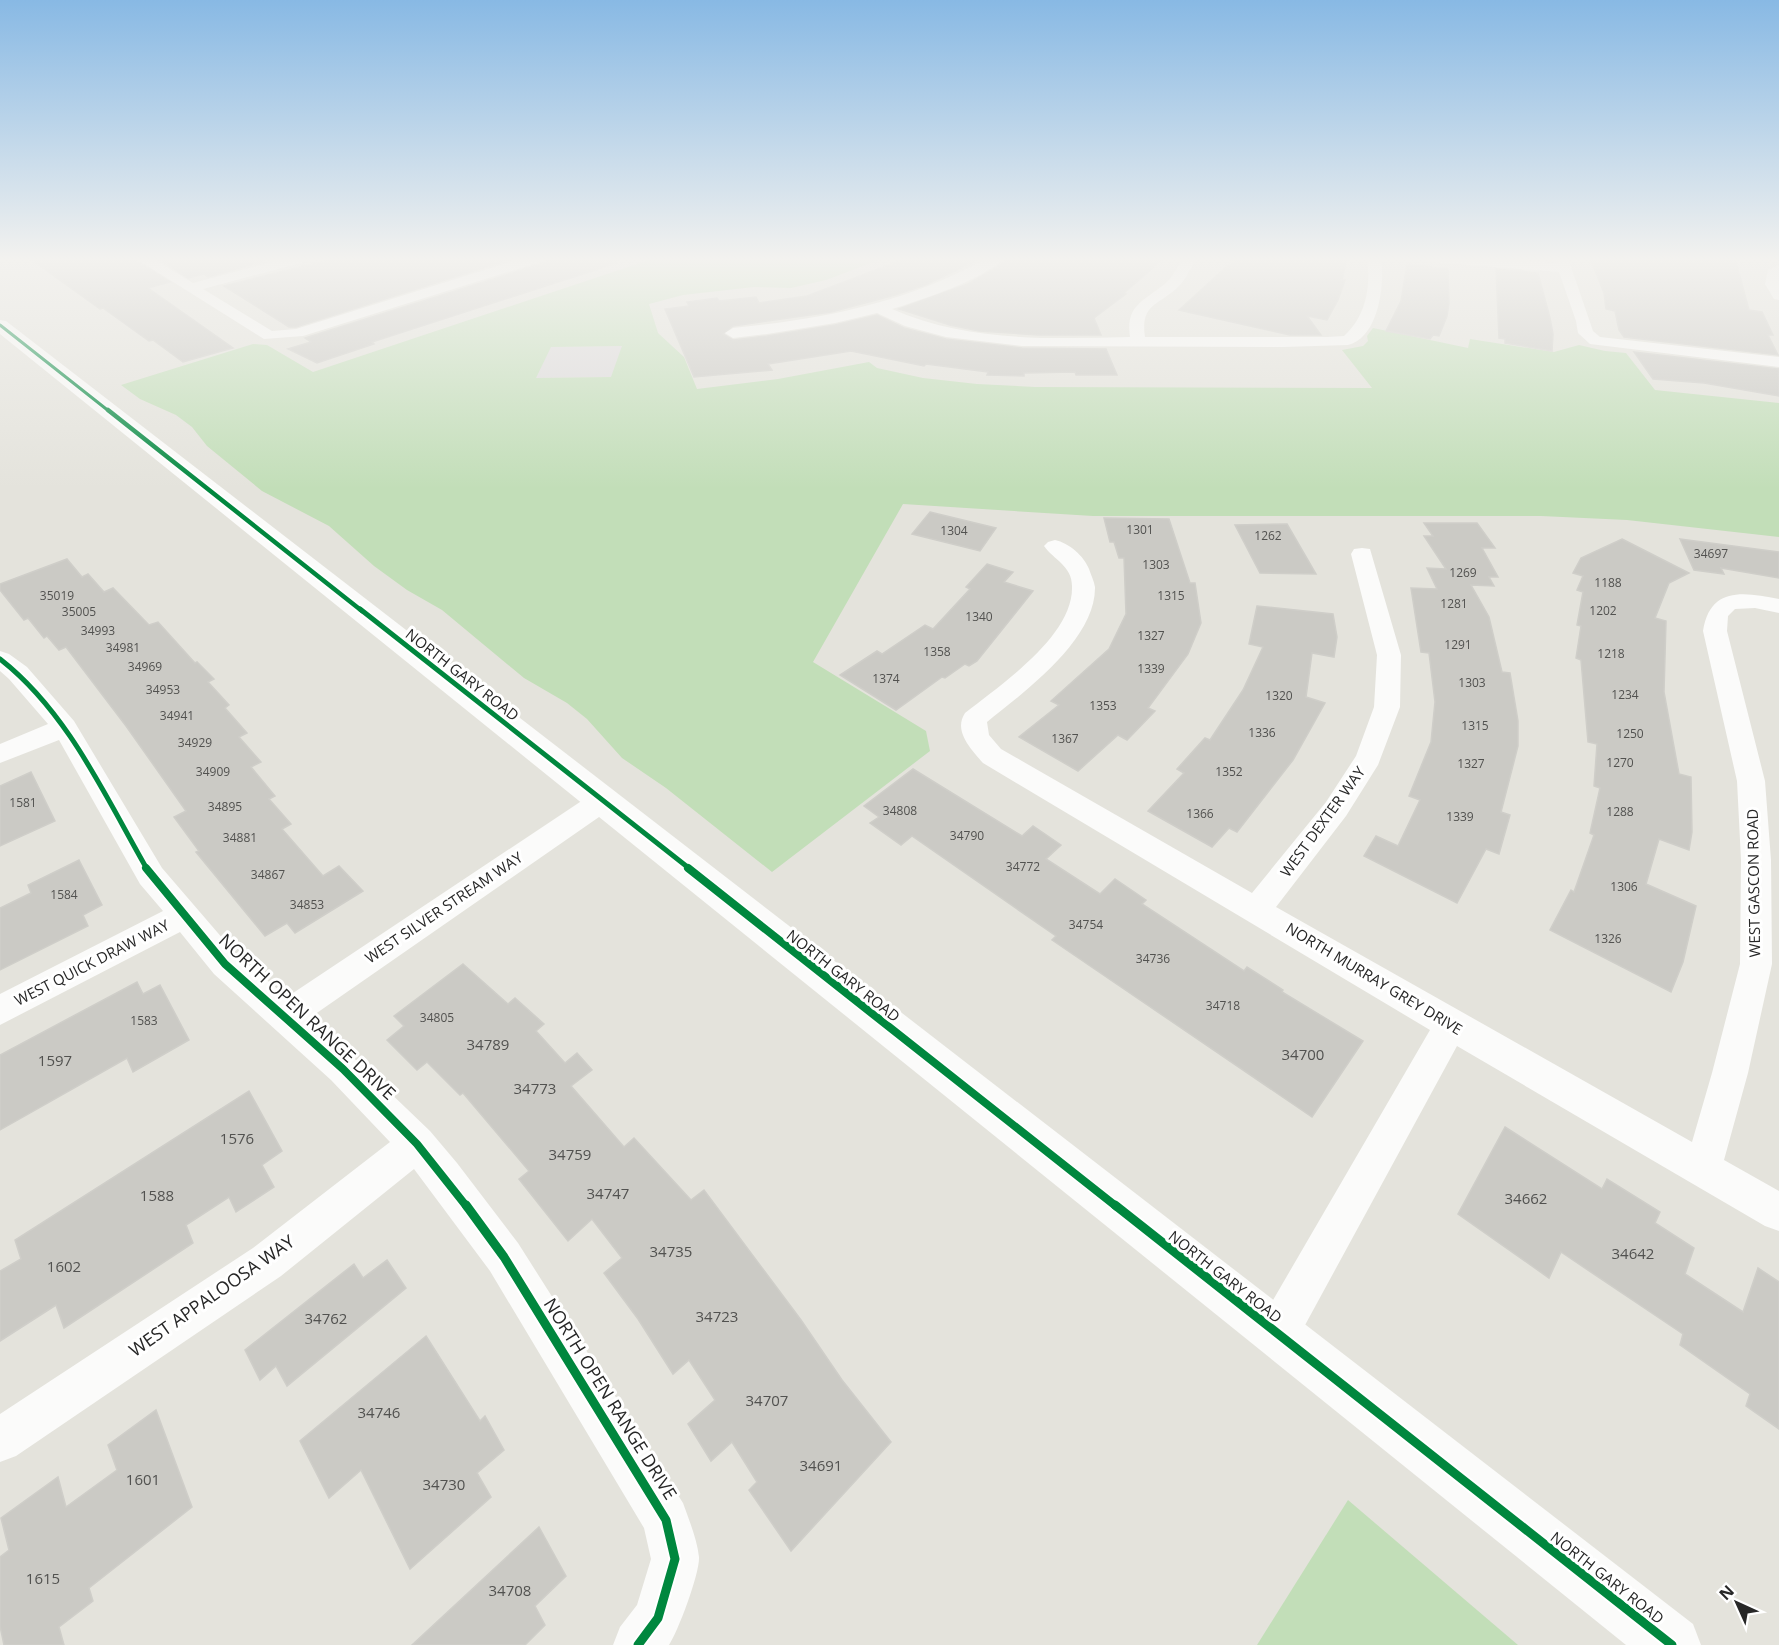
<svg xmlns="http://www.w3.org/2000/svg" width="1779" height="1645" viewBox="0 0 1779 1645" font-family="'Open Sans',sans-serif">
<rect width="100%" height="100%" fill="#e4e3dc"/>
<!-- industrial -->
<path fill="#dcdadb" d="M623 346 612 377 535 378 550 347Z"/>
<!-- green -->
<g fill="#c2deb8" fill-rule="evenodd">
<path d="M655 258H884L826 280 791 288 754 287 683 295 649 304 658 333 684 357 697 389 778 379 869 362 877 368 923 378 977 384 1035 387 1372 388 1342 350 1363 346 1368 341 1367 336 1373 328 1468 348 1470 339 1554 352 1579 345 1605 351 1626 353 1655 390 1779 403V537L1627 520 1541 516H1093L903 504 813 662 926 731 930 751 772 872 666 788 622 758 587 719 567 703 524 678 442 610 407 590 374 566 329 526 262 491 207 446 192 427 176 415 140 399 121 385 253 344 267 345 313 372ZM622 346 611 377 536 378 551 347Z"/>
<path d="M1348 1500 1518 1645H1257Z"/>
</g>
<!-- building -->
<g fill="#cbcac5" stroke="#cfcec9" stroke-width="1.5">
<path d="M29 258H133L170 282 148 288 233 348 183 362 153 340 149 341 103 308 100 309Z"/>
<path d="M157 258H259L265 261 208 277 204 274 188 278Z"/>
<path d="M336 258H515L296 327H289L224 286Z"/>
<path d="M547 258H616L617 263 372 342 374 344 317 363 288 349 311 342 305 338 544 263Z"/>
<path d="M907 258H982L925 285 895 295 831 312 733 326 723 334 733 340 767 336 835 325 877 315 904 328 946 339 1022 348 1106 349 1117 375H1076L1075 372 1024 373V376L987 375 988 372 926 364 924 366 851 351 768 364 772 370 694 377 665 309 689 306 687 302 717 298 719 301 756 297 759 303 807 296Z"/>
<path d="M1006 258H1164L1124 293 1126 294 1094 318 1101 335H1039L979 331 950 325 899 309 968 284 996 268Z"/>
<path d="M1236 258H1347L1342 280H1345L1338 300 1327 320 1307 316 1321 335H1290L1179 310Z"/>
<path d="M1590 258H1735L1749 310 1762 312 1773 335H1768L1778 355 1624 337 1619 330 1615 311 1606 309 1604 293Z"/>
<path d="M1407 264 1448 269 1449 303 1447 316 1439 336 1433 335 1430 339 1386 331 1401 301Z"/>
<path d="M1496 269 1538 273 1550 318 1553 334 1552 351 1505 343V339L1499 338Z"/>
<path d="M1634 352 1779 369V396L1704 383 1653 379Z"/>
<path d="M930 512 996 528 980 551 912 534Z"/>
<path d="M1104 518 1169 519 1190 583H1195L1201 623 1188 654 1148 708 1155 711 1127 740 1118 735 1078 771 1019 737 1059 705 1051 701 1109 649 1126 614 1124 558H1119L1114 542H1110Z"/>
<path d="M1424 523H1477L1495 548H1482L1498 577H1489L1494 586 1471 585 1489 617 1502 672 1510 673 1518 721V746L1501 812 1510 815 1499 854 1486 849 1457 903 1364 856 1376 836 1398 846 1420 800 1409 796 1431 742 1435 702 1429 653 1421 652 1411 588 1437 589 1427 568 1446 569 1424 536H1433Z"/>
<path d="M1287 524 1316 574 1260 573 1235 525Z"/>
<path d="M1622 539 1689 573 1669 583 1655 618 1666 621 1664 692 1679 774 1691 777 1692 832 1689 850 1659 839 1646 884 1696 906 1683 962 1671 992 1550 930 1571 890 1574 892 1594 835 1590 833 1600 788 1594 786 1597 744 1588 742 1581 660 1576 658 1581 626 1577 625 1583 592 1577 590 1583 576 1573 573 1581 558Z"/>
<path d="M1680 539 1779 552V578L1721 568 1724 574 1694 570Z"/>
<path d="M67 559 82 577 88 574 104 592 113 588 149 625 158 622 195 663 197 662 214 679 208 682 229 705 225 708 247 733 239 737 261 762 251 767 275 796 269 799 291 824 282 829 323 876 339 866 363 891 295 933 287 923 265 936 196 852 199 851 174 817 186 811 126 726 66 647 59 650 47 636 44 638 28 618 24 620 0 590V584Z"/>
<path d="M987 564 1013 572 1004 582 1033 591 977 661 969 666 965 664 945 678 942 677 896 710 840 675 877 651 882 654 925 625 933 629 970 589 966 587Z"/>
<path d="M1257 606 1333 614 1337 637 1334 657 1312 653 1306 697 1325 703 1293 760 1237 832 1229 828 1212 847 1148 811 1184 773 1177 769 1205 738 1210 740 1243 690 1263 647 1249 644Z"/>
<path d="M913 769 1022 836 1033 826 1061 845 1046 859 1100 894 1115 879 1146 900 1142 904 1244 971 1247 967 1283 990 1282 992 1363 1041 1312 1117 1052 940 1056 936 912 836 901 845 870 823 879 817 864 806Z"/>
<path d="M31 772 55 821 0 846V786Z"/>
<path d="M79 860 102 905 83 915 88 926 0 970V908L31 893 28 885Z"/>
<path d="M463 964 508 1004 515 998 544 1024 536 1031 565 1063 577 1053 592 1070 571 1086 624 1147 634 1138 691 1200 704 1190 801 1320 842 1380 891 1442 791 1551 749 1490 757 1482 732 1442 711 1461 688 1424 715 1400 689 1360 673 1374 638 1319 604 1273 622 1258 592 1219 568 1241 519 1179 529 1171 463 1093 460 1095 427 1062 417 1070 387 1040 404 1026 394 1016Z"/>
<path d="M137 982 143 994 160 985 189 1040 133 1072 127 1058 0 1130V1055Z"/>
<path d="M249 1091 282 1151 262 1165 274 1187 236 1212 229 1197 186 1225 193 1243 64 1328 56 1305 0 1341V1271L21 1259 15 1240Z"/>
<path d="M1505 1127 1602 1189 1607 1179 1660 1212 1655 1223 1694 1248 1685 1274 1743 1312 1758 1268 1779 1282V1429L1746 1406 1750 1394 1680 1345 1683 1334 1561 1252 1549 1278 1458 1214Z"/>
<path d="M387 1260 406 1288 287 1386 276 1366 260 1380 245 1350 354 1264 363 1278Z"/>
<path d="M426 1336 480 1421 485 1416 504 1450 477 1473 491 1497 410 1569 361 1470 329 1498 300 1441Z"/>
<path d="M156 1410 192 1507 89 1588 93 1601 59 1627 64 1645H4L0 1626V1557L9 1550 1 1518 58 1477 66 1507 117 1470 108 1445Z"/>
<path d="M539 1527 566 1576 535 1606 545 1625 525 1645H412Z"/>
</g>
<g fill="none" stroke-linecap="round" stroke-linejoin="round">
<!-- street -->
<g fill="#fbfbfa" fill-rule="evenodd">
<path d="M135 258H152L193 283 287 258H310L308 261 203 289 272 331 296 329 523 258H545L543 261 303 336 264 339Z"/>
<path d="M987 258H1004C983 280 921 300 892 309 967 342 1049 339 1130 337 1125 304 1145 301 1167 282 1173 276 1178 266 1183 258H1197C1191 267 1186 279 1179 286 1159 306 1140 303 1145 337H1327L1344 336C1366 316 1371 287 1367 258H1381C1385 284 1379 337 1348 345L1283 347 1022 346 946 337 905 326 877 313 835 323 767 334 733 338 725 333 733 328C823 319 907 303 987 258Z"/>
<path d="M1424 258H1488L1556 263 1554 258H1568L1593 331 1600 337 1779 357V367L1590 344 1578 333 1576 321 1559 272 1431 262Z"/>
<path d="M1779 265V300L1774 299 1765 284 1768 270Z"/>
<path d="M1055 540C1069 543 1084 556 1089 569 1091 575 1094 581 1095 587 1096 640 1024 692 987 722L989 735 1001 749 1252 893 1326 802 1356 756 1374 707 1377 655 1351 554 1354 549 1362 548 1370 549 1401 655 1400 707 1378 765 1346 816 1276 907 1692 1142 1712 1073 1740 964 1741 860 1737 781 1703 631C1710 586 1744 592 1779 599V613L1755 608 1735 609 1728 616 1727 631 1765 781 1771 860 1772 964 1748 1073 1724 1160 1779 1191V1231L1765 1226 1457 1046 1292 1349 1277 1355 1262 1349 1256 1334 1262 1319 1430 1030 983 763C971 749 953 731 965 713 1000 685 1074 636 1072 586 1072 566 1054 560 1044 546L1048 542Z"/>
<path d="M0 651 9 654 27 667 74 721 162 868 236 954 287 997 592 794 602 791 612 794 616 801 612 808 311 1017 430 1131 457 1163 518 1243 683 1503C689 1520 697 1539 699 1557 700 1573 678 1632 669 1645H613L620 1627 637 1605 651 1559 644 1528 490 1271 414 1169 281 1276 16 1456 0 1462V1414L253 1248 390 1142 331 1080 214 974 180 932 0 1025V994L163 911 140 884 59 740 0 763V744L48 724 9 679 0 671Z"/>
</g>
<!-- secondary -->
<path fill="#fbfbfa" fill-rule="evenodd" d="M0 320 6 321 1693 1624 1701 1645H1626L0 334Z"/>
<defs>
<path id="cycleway-far4" d="M0 325 110 412"/>
<path id="cycleway-far3" d="M108 410 362 611"/>
<g id="cycleway-far2">
<path d="M360 609 690 869"/>
<path d="M0 659C68 712 105 796 147 869"/>
</g>
<g id="cycleway-far1">
<path d="M146 868 225 964 343 1069 417 1144 467 1207"/>
<path d="M688 868 1117 1207"/>
</g>
<g id="cycleway">
<path d="M466 1205 504 1257 666 1520 675 1559 658 1618 638 1645"/>
<path d="M1115 1205 1672 1645"/>
</g>
</defs>
<!-- cycleway-far4 casing -->
<use href="#cycleway-far4" stroke="#fff" stroke-width="5"/>
<!-- cycleway-far3 casing -->
<use href="#cycleway-far3" stroke="#fff" stroke-width="8"/>
<!-- cycleway-far2 casing -->
<use href="#cycleway-far2" stroke="#fff" stroke-width="9"/>
<!-- cycleway-far1 casing -->
<use href="#cycleway-far1" stroke="#fff" stroke-width="11"/>
<!-- cycleway casing -->
<use href="#cycleway" stroke="#fff" stroke-width="13"/>
<!-- cycleway-far4 -->
<use href="#cycleway-far4" stroke="#00873e" stroke-width="3"/>
<!-- cycleway-far3 -->
<use href="#cycleway-far3" stroke="#00873e" stroke-width="4.5"/>
<!-- cycleway-far2 -->
<use href="#cycleway-far2" stroke="#00873e" stroke-width="5"/>
<!-- cycleway-far1 -->
<use href="#cycleway-far1" stroke="#00873e" stroke-width="8"/>
<!-- cycleway -->
<use href="#cycleway" stroke="#00873e" stroke-width="9"/>
</g>
<!-- sky -->
<linearGradient id="sky" x2="0" y2="1"><stop stop-color="#88b9e4"/><stop offset="0.53" stop-color="#f3f2ef"/><stop offset="1" stop-color="#f3f2ef" stop-opacity="0"/></linearGradient>
<rect width="1779" height="489" fill="url(#sky)"/>
<g text-anchor="middle" stroke-width="6" stroke-linejoin="round" paint-order="stroke">
<!-- number labels -->
<g font-size="12" fill="#525250">
<text x="1140" y="534">1301</text>
<text x="954" y="535">1304</text>
<text x="1268" y="540">1262</text>
<text x="1711" y="558">34697</text>
<text x="1156" y="569">1303</text>
<text x="1463" y="577">1269</text>
<text x="1608" y="587">1188</text>
<text x="57" y="600">35019</text>
<text x="1171" y="600">1315</text>
<text x="1454" y="608">1281</text>
<text x="1603" y="615">1202</text>
<text x="79" y="616">35005</text>
<text x="979" y="621">1340</text>
<text x="98" y="635">34993</text>
<text x="1151" y="640">1327</text>
<text x="1458" y="649">1291</text>
<text x="123" y="652">34981</text>
<text x="937" y="656">1358</text>
<text x="1611" y="658">1218</text>
<text x="145" y="671">34969</text>
<text x="1151" y="673">1339</text>
<text x="886" y="683">1374</text>
<text x="1472" y="687">1303</text>
<text x="163" y="694">34953</text>
<text x="1625" y="699">1234</text>
<text x="1279" y="700">1320</text>
<text x="1103" y="710">1353</text>
<text x="177" y="720">34941</text>
<text x="1475" y="730">1315</text>
<text x="1262" y="737">1336</text>
<text x="1630" y="738">1250</text>
<text x="1065" y="743">1367</text>
<text x="195" y="747">34929</text>
<text x="1620" y="767">1270</text>
<text x="1471" y="768">1327</text>
<text x="213" y="776">34909</text>
<text x="1229" y="776">1352</text>
<text x="23" y="807">1581</text>
<text x="225" y="811">34895</text>
<text x="900" y="815">34808</text>
<text x="1620" y="816">1288</text>
<text x="1200" y="818">1366</text>
<text x="1460" y="821">1339</text>
<text x="967" y="840">34790</text>
<text x="240" y="842">34881</text>
<text x="1023" y="871">34772</text>
<text x="268" y="879">34867</text>
<text x="1624" y="891">1306</text>
<text x="64" y="899">1584</text>
<text x="307" y="909">34853</text>
<text x="1086" y="929">34754</text>
<text x="1608" y="943">1326</text>
<text x="1153" y="963">34736</text>
<text x="1223" y="1010">34718</text>
<text x="437" y="1022">34805</text>
<text x="144" y="1025">1583</text>
</g>
<!-- street labels -->
<g font-size="15" fill="#272727" stroke="#fff">
<text transform="translate(462 675) rotate(38)" y="5">NORTH GARY ROAD</text>
<text transform="translate(1323 822) rotate(-54)" y="5">WEST DEXTER WAY</text>
<text transform="translate(1754 883) rotate(-91)" y="5">WEST GASCON ROAD</text>
<text transform="translate(444 908) rotate(-34)" y="5">WEST SILVER STREAM WAY</text>
<text transform="translate(92 963) rotate(-27)" y="5">WEST QUICK DRAW WAY</text>
<text transform="translate(843 976) rotate(38)" y="5">NORTH GARY ROAD</text>
<text transform="translate(1374 979) rotate(31)" y="5">NORTH MURRAY GREY DRIVE</text>
<text transform="translate(1225 1277) rotate(38)" y="5">NORTH GARY ROAD</text>
<text transform="translate(1607 1578) rotate(38)" y="5">NORTH GARY ROAD</text>
</g>
<!-- near-number labels -->
<g font-size="15" fill="#525250">
<text x="488" y="1050">34789</text>
<text x="1303" y="1060">34700</text>
<text x="55" y="1066">1597</text>
<text x="535" y="1094">34773</text>
<text x="237" y="1144">1576</text>
<text x="570" y="1160">34759</text>
<text x="608" y="1199">34747</text>
<text x="157" y="1201">1588</text>
<text x="1526" y="1204">34662</text>
<text x="671" y="1257">34735</text>
<text x="1633" y="1259">34642</text>
<text x="64" y="1272">1602</text>
<text x="717" y="1322">34723</text>
<text x="326" y="1324">34762</text>
<text x="767" y="1406">34707</text>
<text x="379" y="1418">34746</text>
<text x="821" y="1471">34691</text>
<text x="143" y="1485">1601</text>
<text x="444" y="1490">34730</text>
<text x="43" y="1584">1615</text>
<text x="510" y="1596">34708</text>
</g>
<!-- near-street labels -->
<g font-size="18" fill="#272727" stroke="#fff">
<text transform="translate(307 1017) rotate(43)" y="6">NORTH OPEN RANGE DRIVE</text>
<text transform="translate(212 1296) rotate(-35)" y="6">WEST APPALOOSA WAY</text>
<text transform="translate(610 1399) rotate(58)" y="6">NORTH OPEN RANGE DRIVE</text>
</g>
</g>
<!-- north arrow -->
<g transform="translate(1737 1603) rotate(315)" stroke="#ffffff" stroke-width="4.5" paint-order="stroke">
<path d="M0-4.5L10 22L0 15L-10 22Z" fill="#272727"/>
<text y="-9" font-size="16" font-weight="bold" text-anchor="middle" fill="#272727">N</text>
</g>
</svg>
